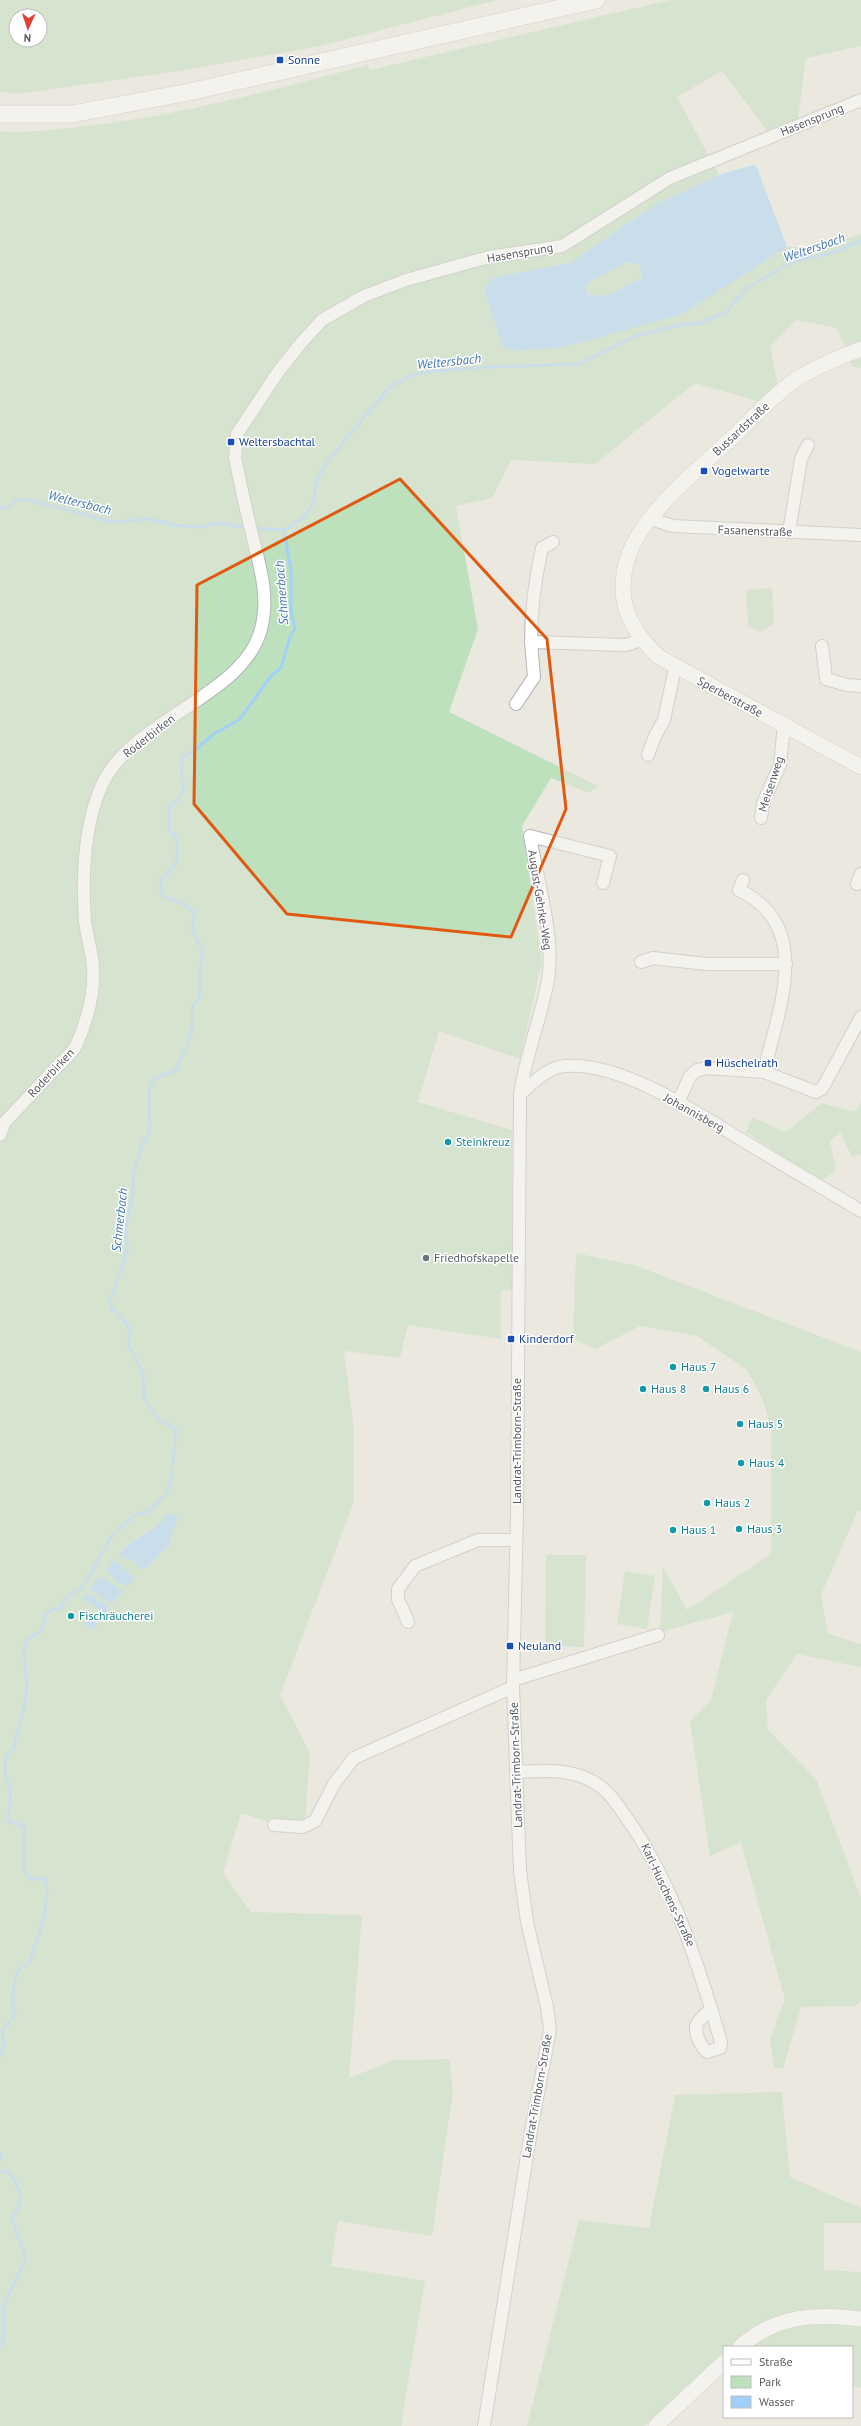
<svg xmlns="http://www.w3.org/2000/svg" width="861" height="2426" viewBox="0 0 861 2426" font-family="'PT Sans',sans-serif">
<rect width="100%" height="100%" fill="#ebe8df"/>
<!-- green -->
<g fill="#bde1bd" fill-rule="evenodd">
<path d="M0 0H497L320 46 179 71 18 94 0 92ZM16 16H40V40H16Z"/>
<path d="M670 0H861V46L806 58 798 119 768 132 722 71 677 97 719 175 654 205 570 263 495 277 683 314 787 247H818L861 234V368L852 366 837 328 796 320 770 347 778 385 760 402 695 383 595 464 511 460 492 498 456 506 478 629 449 712 598 786 589 793 551 778 522 826 542 962 520 1059 439 1031 418 1102 512 1130V1290L501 1291V1339L408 1325 400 1358 344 1351 353 1422 354 1502 280 1695 310 1753 304 1834 241 1813 223 1873 251 1912 362 1915 349 2078 394 2060 449 2059 453 2091 432 2236 338 2221 331 2266 425 2281 401 2426H0V131C29 133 59 129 88 126 183 115 275 89 368 65L370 70ZM165 1520 169 1545 145 1570 140 1569 131 1559 119 1554C132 1538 149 1532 165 1520Z"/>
<path d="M627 262 640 265 641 278 608 295H590L585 285Z"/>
<path d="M772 588 774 624 760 632 748 626 746 590Z"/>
<path d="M861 1102V1154L852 1157 840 1132 830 1141 836 1170 820 1182 746 1132 752 1117 785 1132 822 1103 855 1112Z"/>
<path d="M576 1253 637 1266 861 1352V1511L858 1510 821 1595 828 1634 861 1644V1667L797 1654 766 1700 768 1730 816 1779 861 1898V2001L855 2006 801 2007 783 2069 774 2068 770 2038 785 2000 741 1842 710 1856 690 1721 711 1700 733 1612 660 1632 663 1567 687 1610 771 1554V1430L763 1400 747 1370 697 1336 640 1326 595 1349 573 1339Z"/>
<path d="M546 1555H586L584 1647 545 1646Z"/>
<path d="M625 1571 655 1576 647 1629 617 1624Z"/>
<path d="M782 2092 790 2177 861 2208V2223H824V2270L861 2272V2388L852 2385V2347H724V2354L644 2426H527L579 2220 649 2228 675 2095Z"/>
</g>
<!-- water -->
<g fill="#a1d1f9" fill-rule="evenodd">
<path d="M753 165 757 168 787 247 683 314 565 347 513 351 503 348 485 294 486 285 495 277 570 263 654 205 719 175ZM627 262 640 265 641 278 608 295H589L585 285Z"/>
<path d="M172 1514 178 1517 169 1545 144 1570 140 1569 131 1559 123 1558 119 1554C132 1539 149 1533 164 1520L165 1515Z"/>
<path d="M114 1560 133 1576V1581L127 1586 115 1581 106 1570Z"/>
<path d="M99 1577H102L123 1592 111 1604 90 1589Z"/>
<path d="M87 1593 110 1608 105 1613 82 1599Z"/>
<path d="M89 1611 101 1620 92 1630 84 1623 88 1617 86 1614Z"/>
</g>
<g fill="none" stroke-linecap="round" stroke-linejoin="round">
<!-- stream -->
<g stroke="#a1d1f9" stroke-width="3">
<path d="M0 508 10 507 14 500H29L113 522 151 519 172 525 200 527 219 523 247 528"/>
<path d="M253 528 284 530 303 518 313 504 317 479 327 462 389 388 410 376 424 372 490 367 579 364 635 336 683 324H698L726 312 747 288 792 262 835 252 861 241"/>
<path d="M0 2055 4 2047 2 2032 15 2014C11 2006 13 1977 19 1970 22 1966 29 1965 30 1960 38 1941 52 1898 45 1879H31L24 1869V1826L8 1821 11 1790 5 1775 6 1755 13 1750 24 1707 27 1688 24 1651 28 1639 42 1630 46 1615 50 1611 60 1608 66 1598 83 1587 111 1537 135 1515 149 1511 167 1493 172 1473 176 1430 158 1419 144 1398 143 1372 128 1344 130 1328 112 1309 110 1301 128 1248 125 1231 132 1198 134 1171 143 1143 150 1131 149 1090 155 1078 175 1071C186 1048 195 1033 192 1008L200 996V969L203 952 192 930 194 912C185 902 172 901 161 894V879C180 866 178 858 176 837L169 831V808C197 786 174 782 184 756L193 752 215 733 239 720 271 676 281 668 290 637 295 629 291 611V571L284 530"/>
<path d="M0 2154 2 2157 0 2159"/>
<path d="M0 2171 8 2172C24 2190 24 2199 12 2219L26 2258 3 2307 4 2338 0 2347"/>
</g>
<defs>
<g id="minor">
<path d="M651 519 673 526 861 535"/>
<path d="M789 532 801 459 808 445"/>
<path d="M553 542 542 548C535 579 531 610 531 642L626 645 641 640"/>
<path d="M822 646 826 679 847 685 861 686"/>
<path d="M516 704 534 677 531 642"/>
<path d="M648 755 655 736 664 720 675 668"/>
<path d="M761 818 763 803 780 765 784 725"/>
<path d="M743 880 739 890C815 926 778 1010 764 1072"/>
<path d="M857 884 861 874"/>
<path d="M641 962 653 958 706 964H786"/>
<path d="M520 1095C531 1084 548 1067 565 1066 623 1061 703 1117 752 1146 788 1168 825 1189 861 1211"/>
<path d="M678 1103 690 1076 697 1070 708 1068 764 1072 816 1092 822 1089 861 1017"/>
<path d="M0 1135 4 1123C21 1105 38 1087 55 1069 62 1062 71 1054 76 1046 87 1021 95 995 93 967 92 952 87 937 85 921 82 878 84 827 101 787 130 719 244 697 261 629 270 595 259 564 251 530 245 506 240 482 235 458L237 434 278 372 301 343 322 320 364 296 406 280 489 257 562 246 670 178 861 100"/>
<path d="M408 1622 398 1599V1589L415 1566 478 1540H516"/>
<path d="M513 1680 658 1635"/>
<path d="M516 1772C542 1771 567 1768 590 1780 607 1788 616 1803 626 1817 667 1874 690 1941 711 2008 707 2014 701 2017 698 2022 692 2030 701 2047 707 2052L720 2048 721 2042 711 2008"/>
<path d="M274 1825 303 1827 315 1821 334 1784 354 1758 513 1687"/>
<path d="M484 2426 531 2131 550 2030 547 2007 527 1922 520 1871 513 1687 517 1513 520 1095C525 1056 541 1019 548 980 555 938 537 878 530 836L610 856 603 883"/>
</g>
<g id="tertiary">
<path d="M861 349C842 356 821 365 803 375 777 391 755 416 733 437 701 467 644 512 629 554 614 597 628 628 659 657L861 767"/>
<path d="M740 2347C776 2315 816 2313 861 2319"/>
<path d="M656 2426 724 2362"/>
</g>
<path id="secondary" d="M0 114H72L189 92 596 0"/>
</defs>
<!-- minor casing -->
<use href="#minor" stroke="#b2b5ba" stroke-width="14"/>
<!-- tertiary casing -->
<use href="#tertiary" stroke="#b2b5ba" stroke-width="16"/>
<!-- secondary casing -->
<use href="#secondary" stroke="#b3b6bc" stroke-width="18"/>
<!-- minor -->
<use href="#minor" stroke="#fff" stroke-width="12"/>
<!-- tertiary -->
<use href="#tertiary" stroke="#fff" stroke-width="15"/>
<!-- secondary -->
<use href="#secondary" stroke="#fff" stroke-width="17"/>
</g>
<!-- marked area -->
<path d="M0 0H861V2426H0ZM400 479 547 639 566 809 511 937 287 914 194 804 197 585Z" fill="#ebe8df" fill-opacity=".55" fill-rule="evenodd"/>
<path fill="none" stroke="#e15910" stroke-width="3" stroke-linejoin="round" d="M400 479 547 639 566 809 511 937 287 914 194 804 197 585Z"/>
<!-- markers -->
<g fill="#1a4fb4" stroke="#fff" stroke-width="1.5">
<rect x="276" y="56" width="8" height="8" rx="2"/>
<rect x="227" y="438" width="8" height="8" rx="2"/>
<rect x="700" y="467" width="8" height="8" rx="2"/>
<rect x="704" y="1059" width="8" height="8" rx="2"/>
<rect x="507" y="1335" width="8" height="8" rx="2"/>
<rect x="506" y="1642" width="8" height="8" rx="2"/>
</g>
<g fill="#0f9aa8" stroke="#fff" stroke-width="1.5">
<circle cx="448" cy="1142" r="4"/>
<circle cx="673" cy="1367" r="4"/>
<circle cx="643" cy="1389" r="4"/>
<circle cx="706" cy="1389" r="4"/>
<circle cx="740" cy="1424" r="4"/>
<circle cx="741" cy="1463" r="4"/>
<circle cx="707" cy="1503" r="4"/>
<circle cx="739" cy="1529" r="4"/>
<circle cx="673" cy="1530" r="4"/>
<circle cx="71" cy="1616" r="4"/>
</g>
<circle fill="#6b7280" stroke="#fff" stroke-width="1.5" cx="426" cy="1258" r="4"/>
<g text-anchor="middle" stroke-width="3" stroke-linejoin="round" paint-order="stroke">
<!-- transit labels -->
<g font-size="12" fill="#164399" stroke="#fff" text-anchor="start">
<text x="288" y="64">Sonne</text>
<text x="239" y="446">Weltersbachtal</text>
<text x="712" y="475">Vogelwarte</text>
<text x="716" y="1067">Hüschelrath</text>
<text x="519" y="1343">Kinderdorf</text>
<text x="518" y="1650">Neuland</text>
</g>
<!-- street labels -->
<g font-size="12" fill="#585b60" stroke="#fff">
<text transform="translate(812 120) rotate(-22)" y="4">Hasensprung</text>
<text transform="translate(520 253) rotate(-10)" y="4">Hasensprung</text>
<text transform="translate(741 429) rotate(-43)" y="4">Bussardstraße</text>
<text transform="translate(755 531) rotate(2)" y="4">Fasanenstraße</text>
<text transform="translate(730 697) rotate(28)" y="4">Sperberstraße</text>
<text transform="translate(149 736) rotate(-38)" y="4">Roderbirken</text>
<text transform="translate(771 784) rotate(-72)" y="4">Meisenweg</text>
<text transform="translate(540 900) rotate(81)" y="4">August-Gehrke-Weg</text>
<text transform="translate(51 1073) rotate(-47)" y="4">Roderbirken</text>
<text transform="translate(694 1113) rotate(29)" y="4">Johannisberg</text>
<text transform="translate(517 1441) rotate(-90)" y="4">Landrat-Trimborn-Straße</text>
<text transform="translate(516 1765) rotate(-92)" y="4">Landrat-Trimborn-Straße</text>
<text transform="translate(668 1895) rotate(65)" y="4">Karl-Huschens-Straße</text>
<text transform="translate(537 2096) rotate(-80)" y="4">Landrat-Trimborn-Straße</text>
</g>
<!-- culture labels -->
<g font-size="12" fill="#0d838f" stroke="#fff" text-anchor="start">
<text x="456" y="1146">Steinkreuz</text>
<text x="681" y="1371">Haus 7</text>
<text x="651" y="1393">Haus 8</text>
<text x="714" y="1393">Haus 6</text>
<text x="748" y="1428">Haus 5</text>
<text x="749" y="1467">Haus 4</text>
<text x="715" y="1507">Haus 2</text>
<text x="747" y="1533">Haus 3</text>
<text x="681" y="1534">Haus 1</text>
<text x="79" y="1620">Fischräucherei</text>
</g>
<!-- worship labels -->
<g font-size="12" fill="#5b616d" stroke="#fff" text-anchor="start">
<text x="434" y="1262">Friedhofskapelle</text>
</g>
<!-- water labels -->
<g font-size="13" font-style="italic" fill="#4377b2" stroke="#fff">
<text transform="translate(814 247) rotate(-19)" y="5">Weltersbach</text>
<text transform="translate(449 361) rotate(-6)" y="5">Weltersbach</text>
<text transform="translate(80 502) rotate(14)" y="5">Weltersbach</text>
<text transform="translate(281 593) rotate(-94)" y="5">Schmerbach</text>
<text transform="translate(119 1220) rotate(-84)" y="5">Schmerbach</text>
</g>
</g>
<!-- legend -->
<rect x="723" y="2346" width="130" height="72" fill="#ffffff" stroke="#bcbdbf"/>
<rect x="731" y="2359" width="20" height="6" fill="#ffffff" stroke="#bcbdbf"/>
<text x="759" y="2366" font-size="12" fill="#585b60">Straße</text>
<rect x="731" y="2376" width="20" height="12" fill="#bde1bd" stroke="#bcbdbf"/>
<text x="759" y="2386" font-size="12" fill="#585b60">Park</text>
<rect x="731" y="2396" width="20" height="12" fill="#a1d1f9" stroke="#bcbdbf"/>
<text x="759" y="2406" font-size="12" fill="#585b60">Wasser</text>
<!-- north arrow -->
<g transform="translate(28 28) rotate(183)"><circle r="19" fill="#ffffff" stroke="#bcbdbf"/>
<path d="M0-3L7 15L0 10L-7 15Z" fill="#dd4333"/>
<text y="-6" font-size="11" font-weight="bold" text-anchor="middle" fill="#585b60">N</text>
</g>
</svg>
